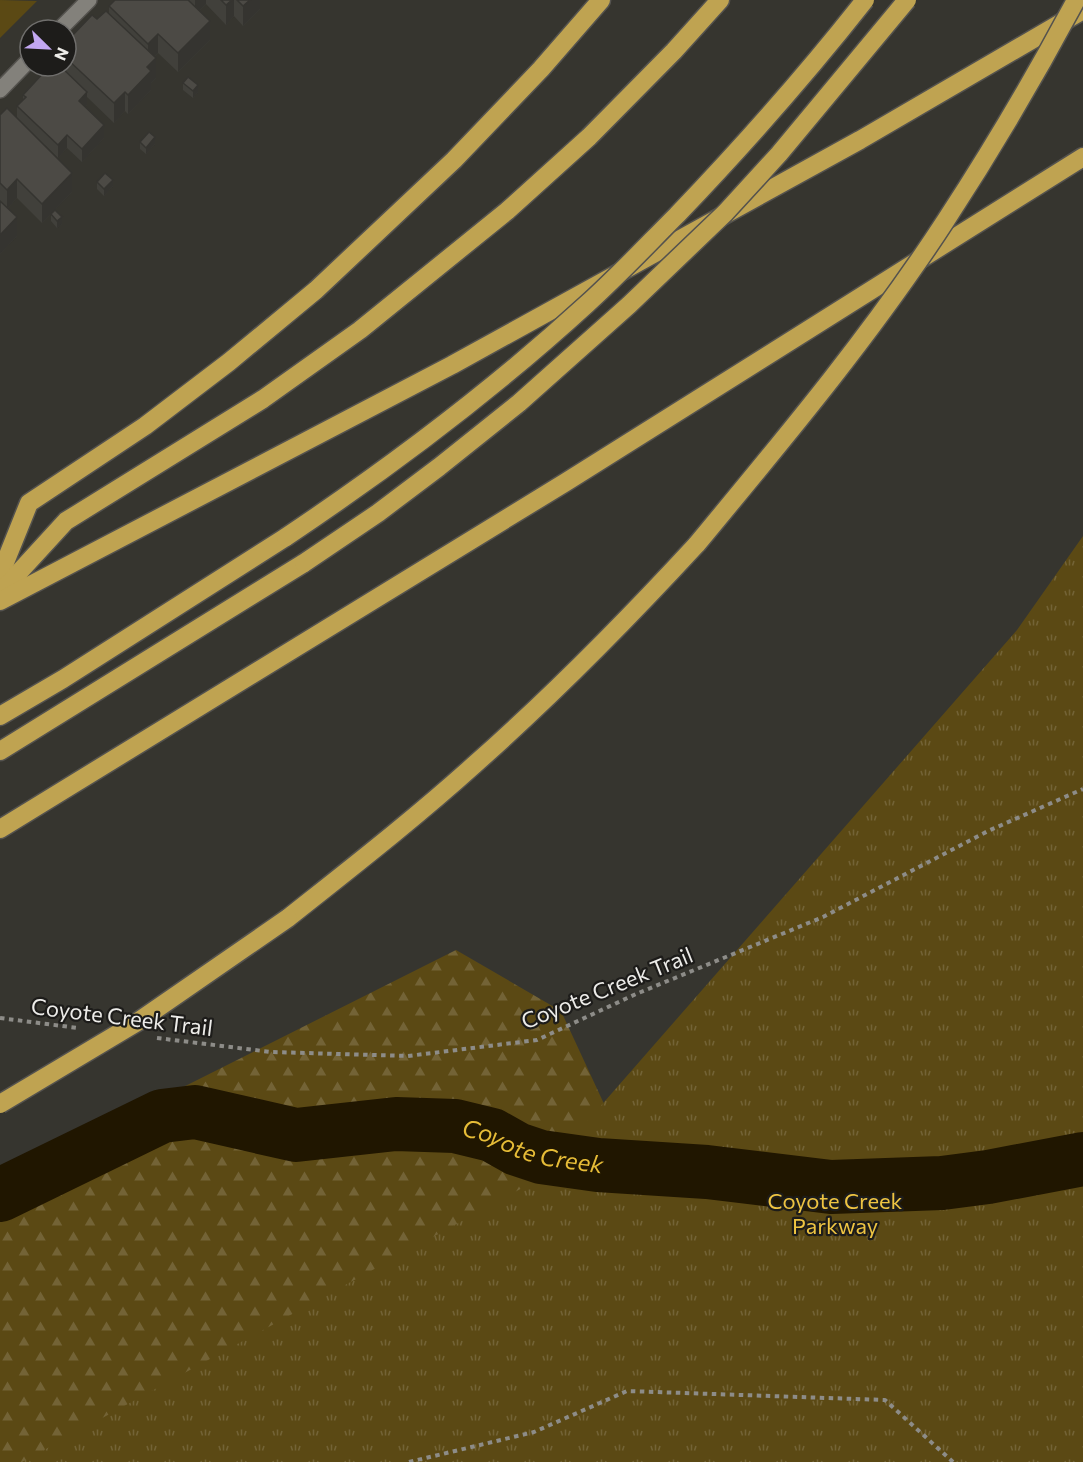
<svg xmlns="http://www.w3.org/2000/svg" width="1083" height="1462" viewBox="0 0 1083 1462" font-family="Commissioner,sans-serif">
<defs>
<pattern id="forest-firs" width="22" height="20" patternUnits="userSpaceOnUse" patternTransform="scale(1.5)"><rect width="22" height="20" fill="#5b4914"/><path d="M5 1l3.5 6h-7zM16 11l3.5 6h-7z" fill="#736336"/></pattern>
<pattern id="park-tufts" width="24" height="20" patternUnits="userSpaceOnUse" patternTransform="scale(1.5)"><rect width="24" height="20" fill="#5b4914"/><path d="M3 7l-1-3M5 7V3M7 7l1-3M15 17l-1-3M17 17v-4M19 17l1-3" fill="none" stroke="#736336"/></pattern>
</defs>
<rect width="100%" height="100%" fill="#36352f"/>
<!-- green -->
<path fill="#5b4914" d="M0 0 37 1 0 38Z"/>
<!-- forest -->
<path fill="url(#forest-firs)" d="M456 950 561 1011 605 1106 1083 1099 219 1462H0V1179Z"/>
<!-- park -->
<path fill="url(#park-tufts)" d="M1083 536V1462H22L535 1181 1017 630Z"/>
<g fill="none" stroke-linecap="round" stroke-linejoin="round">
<!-- river -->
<path stroke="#201600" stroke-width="54" id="s1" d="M0 1195 162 1116 195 1112 296 1135 396 1124 455 1126 492 1135 517 1149 541 1157 598 1165 707 1172 831 1187 942 1183 988 1177 1083 1159"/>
<defs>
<g id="minor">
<path d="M59 30 89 0"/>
<path d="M0 90 30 59"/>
</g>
<g id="highway">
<path d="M0 575 29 503 145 426 229 362 316 290 454 160 541 69 601 0"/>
<path d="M0 593 66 521 263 399 360 330 507 211 589 137 674 51 720 0"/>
<path d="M0 601 452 365 860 140 1083 10"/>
<path d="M0 716 63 679 286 537"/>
<path d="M0 751 304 563"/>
<path d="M0 829 566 482 1083 157"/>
<path d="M288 918C351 868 414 819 474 765 552 696 626 621 697 544"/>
</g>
</defs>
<!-- minor casing -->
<use href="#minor" stroke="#54524e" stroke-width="18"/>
<!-- highway casing -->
<use href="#highway" stroke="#54524e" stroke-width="21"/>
<!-- path -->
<g stroke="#8d8c88" stroke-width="4" stroke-dasharray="4.5 4.5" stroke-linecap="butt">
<path d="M0 1018 78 1028"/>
<path d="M157 1038 271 1052 408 1056 537 1040 636 994 823 917 988 831 1083 789"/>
<path d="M409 1462 534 1432 627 1391 885 1400 953 1462"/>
</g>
<!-- minor -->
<use href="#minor" stroke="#83817b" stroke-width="15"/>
<!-- highway -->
<use href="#highway" stroke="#bfa351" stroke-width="18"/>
<defs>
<g id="highway-bridge">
<path d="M286 537C392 466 493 390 587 304 618 276 647 245 677 215 743 146 806 75 865 0"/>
<path d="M697 544C784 439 872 334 946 220 993 148 1036 75 1076 0"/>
<path d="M304 563 378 513 439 467 519 403 629 305 725 213 779 154 907 0"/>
<path d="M0 1104 139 1021 288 918"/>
</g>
</defs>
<!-- highway-bridge casing -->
<use href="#highway-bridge" stroke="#54524e" stroke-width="21" stroke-linecap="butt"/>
<!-- highway-bridge -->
<use href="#highway-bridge" stroke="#bfa351" stroke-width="18"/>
</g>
<!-- wall -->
<g fill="#41403b">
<path d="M115 0H260V9L243 26 234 16 226 25 206 4 199 11 210 40 178 72 158 53 154 57 156 78 151 83V90L128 114 125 111 114 123 87 97V105L85 107 104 138 82 162 67 148 58 158 45 145 72 192 42 223 17 198 8 208 17 236 0 254V115L17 118V106L23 100V95L48 72 64 70V66H66V54L71 49V37L109 13V6Z"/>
<path d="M183 83 198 92 193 98 183 90Z"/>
<path d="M140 142 155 144 146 154 140 149Z"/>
<path d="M97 182 113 186 104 196 97 189Z"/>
<path d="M51 214 62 224 57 228 51 221Z"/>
</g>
<!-- shaded-wall -->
<g fill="#353430">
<path d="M195 0H206V4L195 15Z"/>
<path d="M232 0H234V16L226 25V5Z"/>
<path d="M250 0H260V9L243 26V6Z"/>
<path d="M210 21V40L178 72V53Z"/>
<path d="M158 34V53L148 63V44Z"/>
<path d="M156 58V78L151 83V90L128 114V95L147 67Z"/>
<path d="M198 85V92L193 98V91Z"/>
<path d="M87 92V105L79 114V101Z"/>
<path d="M125 92V111L114 123V103Z"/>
<path d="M104 125V138L82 162V149Z"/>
<path d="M67 135V148L58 158V145Z"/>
<path d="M155 137V144L146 154V148Z"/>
<path d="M72 173V192L42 223V204Z"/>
<path d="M17 179V198L7 209V190Z"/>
<path d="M113 180V186L104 196V189Z"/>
<path d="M17 217V236L0 254V235Z"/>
<path d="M62 217V224L57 228V221Z"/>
</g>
<!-- building -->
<g fill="#4c4a45" stroke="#353430" stroke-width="1.5">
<path d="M115 0H188L210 21 178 53 158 34 148 44 109 6Z"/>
<path d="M221 0H232L226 5Z"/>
<path d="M237 0H250L243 6Z"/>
<path d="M106 11 156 58 147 67 151 71 128 95 125 92 114 103 66 58V54L75 44 71 37 92 15 97 19Z"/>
<path d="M54 66H60L87 92 79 101 104 125 82 149 67 135 58 145 17 106 26 97 23 95 46 70 48 72Z"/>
<path d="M188 77 198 85 193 91 183 83Z"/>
<path d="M7 108 72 173 42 204 17 179 7 190 0 183V115Z"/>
<path d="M149 132 155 137 146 148 140 142Z"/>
<path d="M105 173 113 180 104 189 97 182Z"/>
<path d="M0 201 17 217 0 235Z"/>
<path d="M55 210 62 217 57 221 51 214Z"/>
</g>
<g text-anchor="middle" stroke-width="4.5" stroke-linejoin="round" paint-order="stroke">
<!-- street labels -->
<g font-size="22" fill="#edece9" stroke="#1d1c1a">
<text transform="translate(607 988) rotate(-22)" y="8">Coyote Creek Trail</text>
<text transform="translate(122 1017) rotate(7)" y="8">Coyote Creek Trail</text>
</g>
<!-- park labels -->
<g font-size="22" fill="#eec442" stroke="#1d1c1a">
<text x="835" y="1209">Coyote Creek<tspan x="835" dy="25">Parkway</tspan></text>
</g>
<!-- water labels -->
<g font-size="24" font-style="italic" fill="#e6bc37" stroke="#1d1c1a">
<text dy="8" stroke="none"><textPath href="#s1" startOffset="558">Coyote Creek</textPath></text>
</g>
</g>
<!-- north arrow -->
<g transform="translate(48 48) rotate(114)"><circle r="28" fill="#1d1c1a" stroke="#706f6d" stroke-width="1.5"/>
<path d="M0-4.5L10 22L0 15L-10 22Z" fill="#c2a7f2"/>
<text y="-9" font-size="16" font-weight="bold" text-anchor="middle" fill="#edece9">N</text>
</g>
</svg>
